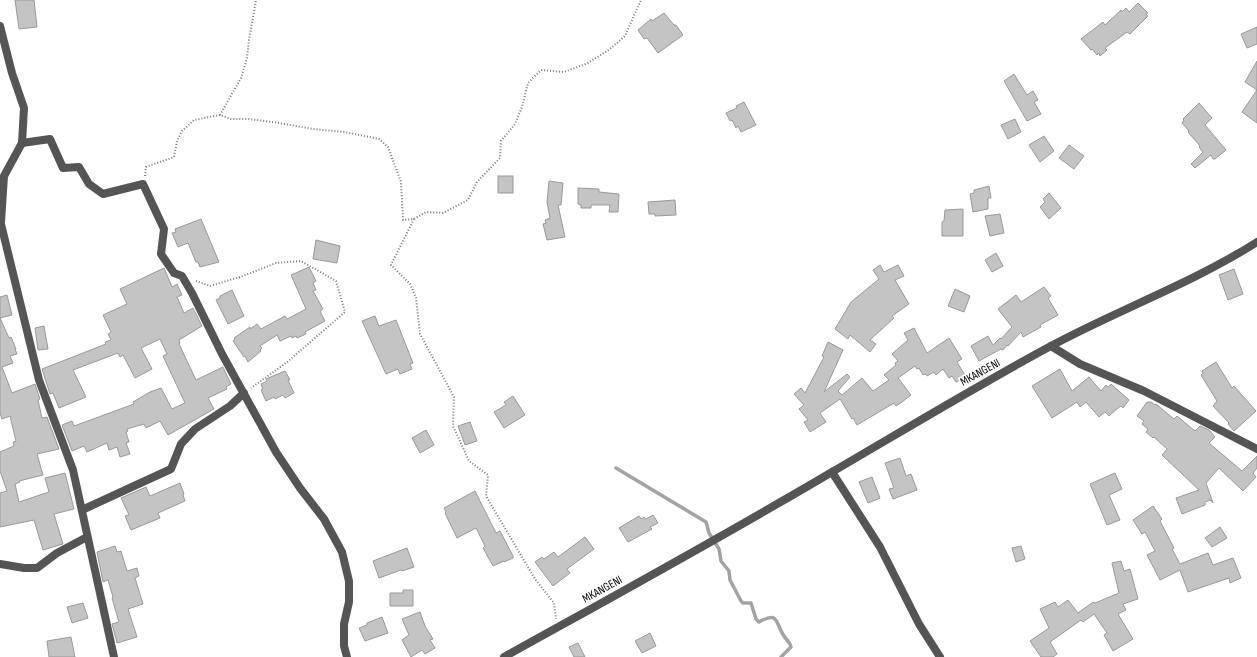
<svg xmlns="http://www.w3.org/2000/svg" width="1257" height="657" viewBox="0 0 1257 657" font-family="'Sofia Sans Condensed',sans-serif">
<rect width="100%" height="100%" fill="#fff"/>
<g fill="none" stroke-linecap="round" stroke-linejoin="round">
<!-- stream -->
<path stroke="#a3a3a3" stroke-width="3.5" d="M616 468 706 522 709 533 719 549 721 561 729 571 730 580 741 601 743 603H751L756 619 759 622C780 610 775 624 784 636 787 641 790 642 791 647L781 657"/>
</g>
<!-- building -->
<g fill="#c4c4c4" stroke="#999">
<path d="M15 0H34L37 27 19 29Z"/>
<path d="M1138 3 1148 13 1146 14 1148 16 1130 34 1127 32 1105 48 1107 50 1100 56 1099 53 1097 55 1092 49 1091 50 1081 39 1103 22 1105 25 1121 10 1122 12 1126 8 1129 12Z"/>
<path d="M664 13 674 25H676L683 35 658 53 647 38 644 39 638 30 651 19 652 21Z"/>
<path d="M1257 27V44L1247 48 1241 34Z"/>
<path d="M1257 61V123L1242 112 1257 90 1245 82Z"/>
<path d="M1014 74 1027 95 1033 91 1038 100 1034 102 1041 114 1027 121 1004 81Z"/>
<path d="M744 102 756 125 741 132 738 126 736 128 732 120 730 121 726 113 737 108 736 106Z"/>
<path d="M1199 103 1212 118 1205 125 1226 150 1215 159H1213L1211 155 1195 168 1191 164 1203 152 1199 147 1200 146 1188 132 1189 131 1182 123 1184 120 1183 119Z"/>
<path d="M1015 119 1021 132 1008 139 1001 125Z"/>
<path d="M1044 136 1054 151 1040 162 1029 145Z"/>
<path d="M1069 145 1084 156 1074 169 1059 158Z"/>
<rect x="498" y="176" width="15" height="17"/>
<path d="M549 181 563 183 561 205H558L565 237 547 240 543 224 546 223 545 220 550 218 547 202Z"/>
<path d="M989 186 991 198H988V209L973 212 970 194 974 193V190Z"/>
<path d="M578 188 599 189V192L619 194 618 212H609L610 205H591V208H581V205L578 204Z"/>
<path d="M1049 193 1061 208 1049 219 1040 207 1045 202 1043 199Z"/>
<path d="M675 200 676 215 655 216V214H649L648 202Z"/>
<path d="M963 209V236H942V222L944 221 945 210Z"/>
<path d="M1000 214 1004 233 990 236 985 216Z"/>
<path d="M201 219 219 262 200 267 198 262H196L188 243 178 247 172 233 176 232 175 229Z"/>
<path d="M316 240 340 246 337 263 313 259Z"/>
<path d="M996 253 1003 266 992 272 985 260Z"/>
<path d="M880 265 884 272 898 265 904 276 895 280 909 304 892 316 894 318 870 340 876 344 870 352 850 335 848 339 835 329 851 302 879 279 873 270Z"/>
<path d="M309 267 316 281 313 283 316 290 313 291 323 309 320 311 325 321 305 332 306 334 297 338 296 336 292 338 291 336 280 341 277 335 260 346 262 348 260 350 261 351 248 362 245 356 244 357 233 341 235 339 234 338 250 327V329L257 324 261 329 285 316 287 319 306 309 291 275Z"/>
<path d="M164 268 172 287 177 284 182 295 177 297 184 313 193 308 202 326 179 340 180 343 179 344 196 380 223 367 231 384 226 387 227 389 208 398 214 409 168 435 160 421 146 428 144 424 127 429 128 431 126 432 129 442 126 443 130 454 120 457 117 447 109 450 107 443 87 452 84 446 72 451 62 425 72 421 74 426 134 404 133 402 150 392 161 388 172 409 185 403 163 356 167 354 160 339 141 348 152 369 135 378 123 355 120 357 118 353 73 370 86 397 59 408 53 393 50 394 42 369 106 344 105 342 111 340 108 334 111 332 103 315 127 304 120 289Z"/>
<path d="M1234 269 1243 294 1228 300 1219 275Z"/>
<path d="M1044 287 1051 296 1048 298 1058 315 1040 325 1041 327 1023 337 1021 332 1008 346 1007 345 1003 350 1001 349 979 361 971 346 988 336 993 345 1000 338 1001 339 1012 327 998 309 1016 295 1021 302Z"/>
<path d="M955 289 970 296 964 312 948 306Z"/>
<path d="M232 290 244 316 228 324 216 300 220 298V296Z"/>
<path d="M7 295 12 315 0 318 9 338 11 337 16 349H15L17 354 10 356 13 363 2 367 12 393 35 384 40 399 38 400 42 418 47 417 59 449 37 454 43 475 19 481 20 482 15 484 19 502 49 492 45 478 65 473 74 509 54 514 63 544 43 550 34 520 0 527V493L7 491 0 471V452L14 446 13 442 16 441 10 416 2 419 0 413V297Z"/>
<path d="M375 316 379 326 396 320 413 363 410 364 412 369 400 374 398 369 386 374 362 321Z"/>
<path d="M44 326 48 349 38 350 35 328Z"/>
<path d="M914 328 927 353 949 338 962 359 957 362 966 377 956 382 952 376 949 378 943 369 936 375 934 372 927 376 926 374 923 375 919 368 917 369 915 366 898 378 911 395 902 402 896 406 894 403 857 425 853 418 852 419 840 399 820 413 826 422 810 432 804 422 808 420 799 409 804 405 794 394 801 388 805 393 824 357 822 356 828 342 843 350 824 392 847 374 850 377 838 391 842 395 862 378 873 391 889 380 884 375 896 365 895 363 898 361 892 354 908 340 904 333Z"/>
<path d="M1216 362 1232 388 1234 386 1256 411 1234 431 1228 424 1229 423 1213 406 1217 401 1201 375 1203 373 1202 371Z"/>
<path d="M1060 369 1072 391 1089 377 1101 391 1106 385 1108 387 1111 384 1129 400 1123 408 1121 406 1118 408 1109 416 1105 412 1099 417 1086 402 1080 407 1077 402 1052 418 1032 386Z"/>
<path d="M285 371 290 380H288L294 393 285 398 283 395 275 399 274 397 266 401 261 390 263 389 261 384 267 381 266 379Z"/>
<path d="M513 396 525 415 504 428 494 412 506 405 504 402Z"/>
<path d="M1147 402H1151L1155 405 1156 404 1174 419 1177 416 1195 431 1200 426 1209 430 1215 437 1209 443 1242 471 1257 456V468L1253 473 1256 477 1243 491 1219 468 1206 483 1213 503 1210 500 1205 502V505L1182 514 1176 498 1199 490 1162 455 1167 449 1154 437 1153 438 1146 432 1148 429 1142 424 1144 421 1137 416Z"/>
<path d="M470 422 477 441 465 445 458 426Z"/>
<path d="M426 430 434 445 420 453 412 438Z"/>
<path d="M900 458 906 476 911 474 917 490 893 499 889 489 894 488 885 463Z"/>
<path d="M1115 473 1122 489 1109 495 1120 520 1107 525 1090 484Z"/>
<path d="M872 477 880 498 868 503 859 482Z"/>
<path d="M180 483 184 494 183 495 185 501 158 513 160 518 131 530 125 516 129 515 121 498 146 487 150 496Z"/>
<path d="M475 491 496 533 500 531 513 556V558L504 562V561L493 566 483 548 485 546 476 528 457 538 445 513 446 512 444 508Z"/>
<path d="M1153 506 1162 519 1160 521 1174 548 1172 549 1180 564 1208 553 1213 565 1233 558 1241 578 1230 583 1229 578 1188 592 1180 570 1160 580 1147 555 1155 551 1145 532 1142 534 1133 520Z"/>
<path d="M653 515 658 523 650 527 652 529 628 542 619 528 639 516 641 519 644 517 646 519Z"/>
<path d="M1220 527 1227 538 1212 547 1205 538Z"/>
<path d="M585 537 594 549 567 569 570 573 553 586 535 562 542 557 544 559 554 552 558 557Z"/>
<path d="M115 546 117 552 121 551 127 571 137 568 139 576 135 578 143 604 128 609 137 637 117 643 112 624 119 622 112 598 113 597 108 580 103 582 97 552Z"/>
<path d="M1021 546 1025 559 1016 562 1012 548Z"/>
<path d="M407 548 414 567 402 571 401 570 379 578 373 561Z"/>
<path d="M1121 561 1124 571 1130 569 1138 599 1123 604 1126 610 1118 614 1133 639 1113 651 1104 635 1107 633 1094 614 1083 622 1081 620 1050 642 1057 654 1053 657H1041L1030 641 1049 628 1040 609 1055 602 1058 607 1068 600 1078 613 1093 602 1095 603 1119 593 1112 563Z"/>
<path d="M403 590H413V606H390V593H403Z"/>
<path d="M83 603 88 618 72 623 67 607Z"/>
<path d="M420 612 425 626 433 639 430 640 435 648 425 654 422 650 411 657 402 640 409 635 402 619Z"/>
<path d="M382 617 388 633 365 641 359 628 367 625V623Z"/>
<path d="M650 633 656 646 642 653 635 641Z"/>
<path d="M71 637 75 657H49L47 641Z"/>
<path d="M578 643 585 657H574L569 647Z"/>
</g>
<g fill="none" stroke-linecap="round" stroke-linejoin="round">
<!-- path -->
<g stroke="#777" stroke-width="2" stroke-dasharray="1 2" stroke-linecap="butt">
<path d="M220 115 241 78 247 58 249 40 256 0"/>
<path d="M145 176 146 167 174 157 177 141 182 131 194 120 220 115 231 119H249L273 122 313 129 345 132 379 139 388 147 401 182 403 220 414 219 426 212 443 213 468 200 477 182 500 158 501 141 515 124 522 107 528 83 541 70 564 72 588 63 610 49 625 36 641 0"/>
<path d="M414 219 391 265 410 284 416 298 420 334 454 397 453 426 469 461 488 475 486 496 535 579 554 603 556 619"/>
<path d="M196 281 210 286 243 276 276 263 301 261 336 281 345 312 286 363 251 388"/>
</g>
<!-- minor -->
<g stroke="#555" stroke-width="8">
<path d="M0 26 12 73 24 108 22 143 4 176 1 222"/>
<path d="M22 143 50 139 63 168 79 167 89 184 103 194 143 184 164 229 161 254 174 273 182 276 192 293 222 354 276 452 300 488 324 519 342 552 349 581V602L344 624V646L347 657"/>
<path d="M0 220 39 380 73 470 114 657"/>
<path d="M1051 346 1080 364 1144 391 1257 449"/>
<path d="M832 472 880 547 919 624 940 657"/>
<path d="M82 510 171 469 181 444 195 429 230 406 244 393"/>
<path d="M0 564 24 568H37L57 553 87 537"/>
</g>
<!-- tertiary -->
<path stroke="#555" stroke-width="8" d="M504 657C614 596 724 536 832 472 904 430 975 387 1049 347 1117 310 1191 284 1257 242"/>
</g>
<g text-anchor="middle" stroke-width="3.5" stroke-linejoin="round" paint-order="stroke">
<!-- street labels -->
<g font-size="12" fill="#000" stroke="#fff">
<text transform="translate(980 372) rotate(-29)" y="4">MKANGENI</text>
<text transform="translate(602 589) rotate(-29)" y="4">MKANGENI</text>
</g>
</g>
</svg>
